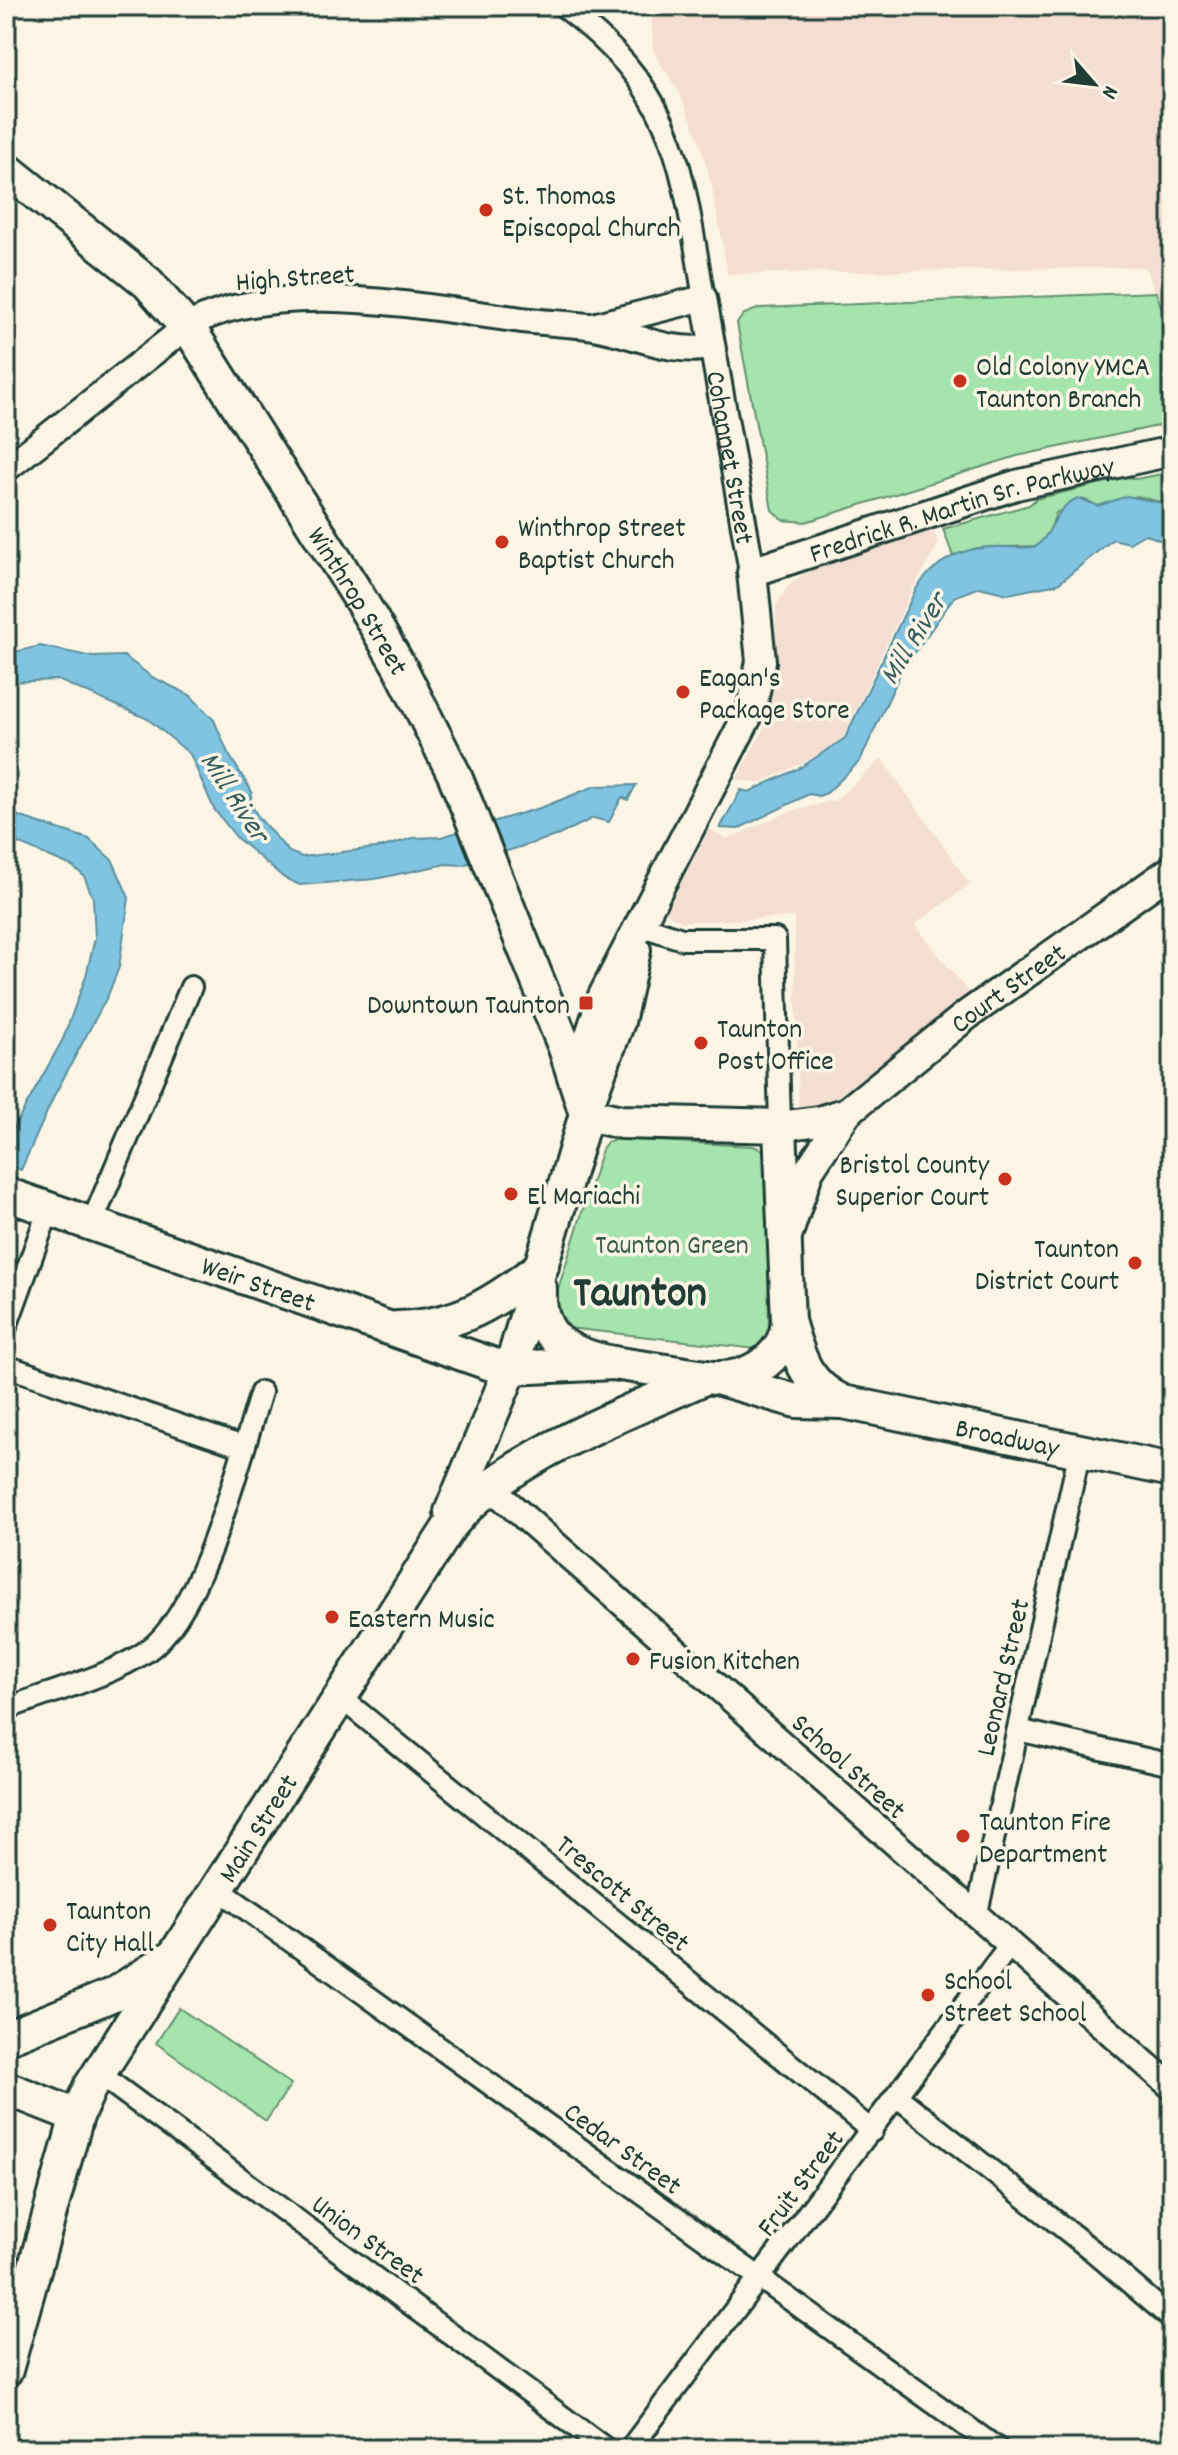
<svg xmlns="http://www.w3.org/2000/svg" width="1178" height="2455" viewBox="0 0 1178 2455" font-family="Dekko,sans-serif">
<rect width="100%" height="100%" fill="#fcf5e5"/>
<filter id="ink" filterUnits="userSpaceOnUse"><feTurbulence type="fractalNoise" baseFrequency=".0125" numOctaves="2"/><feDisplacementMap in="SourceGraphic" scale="16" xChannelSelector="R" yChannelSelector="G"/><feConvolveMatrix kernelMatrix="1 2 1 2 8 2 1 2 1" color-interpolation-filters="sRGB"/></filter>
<g filter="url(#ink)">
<!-- built -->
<g fill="#f4ddd1">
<path d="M651 6H1172V338L1146 267 728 274 712 187 699 139 680 94 653 51Z"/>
<path d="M932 529 939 543 912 590 843 737 817 756 761 783 736 780 765 727 776 680V607L787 587 805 573Z"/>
<path d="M882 759 970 884 914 925 971 995 834 1099 799 1113 794 917 682 922 666 913 709 829 727 839 791 811 836 800Z"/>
</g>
<!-- green -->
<g fill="#a5e4ac" stroke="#629070" stroke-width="2">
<path d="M1156 292 1172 338V423L1017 456 806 522 783 520 772 510 737 323 744 314 760 308Z"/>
<path d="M1172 472V505L1137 496 1098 506 1083 499 1056 513 1049 533 1037 546 977 548 953 556 943 529 1029 505 1036 499 1127 477 1136 479Z"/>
<path d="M618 1139 753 1146 763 1150 767 1159 769 1331 757 1349 559 1327 550 1315 602 1149 607 1142Z"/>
<path d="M179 2008 291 2084 266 2121 156 2043Z"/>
</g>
<!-- water -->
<g fill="#81c4e2" stroke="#5a8e9c" stroke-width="2">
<path d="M1127 496 1172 505V545L1145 534 1129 543 1113 539 1058 584 1008 594 979 587 954 597 900 674 860 761 827 793 819 796 809 794 738 829 720 828 741 790 749 792 800 768 845 738 916 589C937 558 968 545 1005 547 1016 547 1025 549 1037 546 1055 531 1053 508 1078 498L1098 506Z"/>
<path d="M40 646 93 657 124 656 152 677 190 695 214 720 228 753 252 792 250 803 259 818 289 852 302 857 383 847 413 838 441 837 543 807 595 786 636 785 628 800 622 797 609 822 593 818 559 835 462 865 446 864 375 879 300 885 284 878 237 838 214 809 190 754 148 719 58 680 6 682V654Z"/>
<path d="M6 812 89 839 113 861 129 898 119 967 108 995 55 1094 21 1170 6 1164V1142L63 1039 86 976 95 938 93 898 84 876 72 866 6 838Z"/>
</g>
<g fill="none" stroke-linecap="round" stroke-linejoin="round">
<defs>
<g id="minor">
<path d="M563 6C679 94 681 164 704 298"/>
<path d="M639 925 682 939H775L780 1126"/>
<path d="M92 1223 191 987"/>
<path d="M6 1327 49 1209"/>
<path d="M6 1366 243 1447"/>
<path d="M340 1697 872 2131"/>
<path d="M6 1709C49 1692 109 1677 147 1651 203 1613 240 1457 261 1392"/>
<path d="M1018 1730 1172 1765"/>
<path d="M217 1888 998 2449"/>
<path d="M976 1917 1080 1450"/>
<path d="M98 2073 606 2449"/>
<path d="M899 2098 1093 2251 1172 2319"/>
<path d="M630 2449 1009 1946"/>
</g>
<g id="tertiary">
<path id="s1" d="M593 326 704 298 752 572"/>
<path d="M6 469 186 327C272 276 422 307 515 319 540 323 564 323 588 326 632 332 667 355 712 347"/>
<path d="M489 1486 1172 2087"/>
</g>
<g id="secondary">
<path d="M593 1094 620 1022 636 950"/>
<path id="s2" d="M586 1101 589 1038 603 996 752 707 761 661 752 572 1016 485 1172 451"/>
<path d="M780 1126 819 1121 847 1112"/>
<path id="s3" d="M788 1234 809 1170 847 1112 967 1015 1172 870"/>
</g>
<g id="primary">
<path id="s4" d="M6 1194 494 1365 511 1368 613 1363 706 1377"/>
<path id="s5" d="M788 1321C799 1358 806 1385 843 1402L1172 1470"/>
<path d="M720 1379 796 1401 842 1402"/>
<path d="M6 2038 114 1994 174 1956"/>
<path d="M6 2088 77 2116"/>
</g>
<g id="trunk">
<path id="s6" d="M6 169 148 283 194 336 357 594 401 669 454 774 565 1048 586 1114"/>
<path d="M540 1289C537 1339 569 1354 613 1363"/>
<path d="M397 1328C461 1326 493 1303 542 1266"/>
<path d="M451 1512 511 1368 586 1114"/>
<path id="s7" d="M6 2370 77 2116 90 2087 450 1526C505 1456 625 1415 706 1377 743 1383 785 1361 788 1321L780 1126 621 1122 586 1114"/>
</g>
</defs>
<!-- minor casing -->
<use href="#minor" stroke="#1f3d34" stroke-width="26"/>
<!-- tertiary casing -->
<use href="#tertiary" stroke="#1f3d34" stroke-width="30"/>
<!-- secondary casing -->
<use href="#secondary" stroke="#1f3d34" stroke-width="34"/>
<!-- primary casing -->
<use href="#primary" stroke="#1f3d34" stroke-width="38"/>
<!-- trunk casing -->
<use href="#trunk" stroke="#1f3d34" stroke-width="38"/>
<!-- minor -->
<use href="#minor" stroke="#fcf5e5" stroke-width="20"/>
<!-- tertiary -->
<use href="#tertiary" stroke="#fcf5e5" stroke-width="24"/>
<!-- secondary -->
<use href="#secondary" stroke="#fcf5e5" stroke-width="28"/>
<!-- primary -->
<use href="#primary" stroke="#fcf5e5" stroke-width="32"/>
<!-- trunk -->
<use href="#trunk" stroke="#fcf5e5" stroke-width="32"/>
</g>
</g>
<!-- markers -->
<g fill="#c8321e" stroke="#fcf5e5" stroke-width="3">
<circle cx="486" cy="210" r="8"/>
<circle cx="960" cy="381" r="8"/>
<circle cx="502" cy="542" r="8"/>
<circle cx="683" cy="692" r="8"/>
<rect x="578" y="995" width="16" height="16" rx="4"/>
<circle cx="701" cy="1043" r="8"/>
<circle cx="1005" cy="1179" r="8"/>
<circle cx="511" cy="1194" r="8"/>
<circle cx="1135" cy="1263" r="8"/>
<circle cx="332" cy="1617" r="8"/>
<circle cx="633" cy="1659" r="8"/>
<circle cx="963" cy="1836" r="8"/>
<circle cx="50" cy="1925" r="8"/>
<circle cx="928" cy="1995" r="8"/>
</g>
<g text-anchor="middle" stroke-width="7" stroke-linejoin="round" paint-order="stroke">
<!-- poi labels -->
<g font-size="28" fill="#1f3d34" stroke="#fcf5e5" text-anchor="start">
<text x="502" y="204">St. Thomas<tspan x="502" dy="32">Episcopal Church</tspan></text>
<text x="976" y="375">Old Colony YMCA<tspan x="976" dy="32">Taunton Branch</tspan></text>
<text x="518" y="536">Winthrop Street<tspan x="518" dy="32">Baptist Church</tspan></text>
<text x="699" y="686">Eagan's<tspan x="699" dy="32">Package Store</tspan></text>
<text x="570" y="1013" text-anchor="end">Downtown Taunton</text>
<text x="717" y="1037">Taunton<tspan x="717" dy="32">Post Office</tspan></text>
<text x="989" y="1173" text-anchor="end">Bristol County<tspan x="989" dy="32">Superior Court</tspan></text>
<text x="527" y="1204">El Mariachi</text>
<text x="1119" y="1257" text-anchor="end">Taunton<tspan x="1119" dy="32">District Court</tspan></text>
<text x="348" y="1627">Eastern Music</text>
<text x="649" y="1669">Fusion Kitchen</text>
<text x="979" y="1830">Taunton Fire<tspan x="979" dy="32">Department</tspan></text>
<text x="66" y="1919">Taunton<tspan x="66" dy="32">City Hall</tspan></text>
<text x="944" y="1989">School<tspan x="944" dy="32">Street School</tspan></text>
</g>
<!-- street labels -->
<g font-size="28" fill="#1f3d34" stroke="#fcf5e5">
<text transform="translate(295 276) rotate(-4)" y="10">High Street</text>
<text dy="10" stroke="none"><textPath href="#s1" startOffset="276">Cohannet Street</textPath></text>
<text dy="10" stroke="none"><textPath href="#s2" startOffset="788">Fredrick R. Martin Sr. Parkway</textPath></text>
<text dy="10" stroke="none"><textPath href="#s6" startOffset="564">Winthrop Street</textPath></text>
<text dy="10" stroke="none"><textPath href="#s3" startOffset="340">Court Street</textPath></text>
<text dy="10" stroke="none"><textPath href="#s4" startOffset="268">Weir Street</textPath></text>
<text dy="10" stroke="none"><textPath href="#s5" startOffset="270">Broadway</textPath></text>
<text transform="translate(1001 1677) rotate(-77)" y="10">Leonard Street</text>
<text transform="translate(850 1765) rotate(42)" y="10">School Street</text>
<text dy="10" stroke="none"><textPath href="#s7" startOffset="604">Main Street</textPath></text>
<text transform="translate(624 1892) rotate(40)" y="10">Trescott Street</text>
<text transform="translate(624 2147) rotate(36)" y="10">Cedar Street</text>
<text transform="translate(799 2182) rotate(-53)" y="10">Fruit Street</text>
<text transform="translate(369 2238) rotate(36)" y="10">Union Street</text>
</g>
<!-- park labels -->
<g font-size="28" fill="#3a5e4c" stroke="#fcf5e5">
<text x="672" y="1253">Taunton Green</text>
</g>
<!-- water labels -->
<g font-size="30" font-style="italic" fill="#385f60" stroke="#fcf5e5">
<text transform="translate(912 638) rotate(-58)" y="10">Mill River</text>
<text transform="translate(236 796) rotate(57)" y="10">Mill River</text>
</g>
<!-- town labels -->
<g font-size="44" font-weight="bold" fill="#1f3d34" stroke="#fcf5e5">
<text x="640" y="1305">Taunton</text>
</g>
</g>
<!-- margin -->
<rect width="1178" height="2455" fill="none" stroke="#fcf5e5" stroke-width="32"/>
<rect x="16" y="16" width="1146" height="2423" fill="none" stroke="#1f3d34" stroke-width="3" filter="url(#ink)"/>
<!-- north arrow -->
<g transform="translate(1094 84) rotate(118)" stroke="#fcf5e5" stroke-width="6" paint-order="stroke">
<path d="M0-6L14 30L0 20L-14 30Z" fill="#1f3d34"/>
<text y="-12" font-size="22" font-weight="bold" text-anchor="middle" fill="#1f3d34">N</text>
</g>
</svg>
